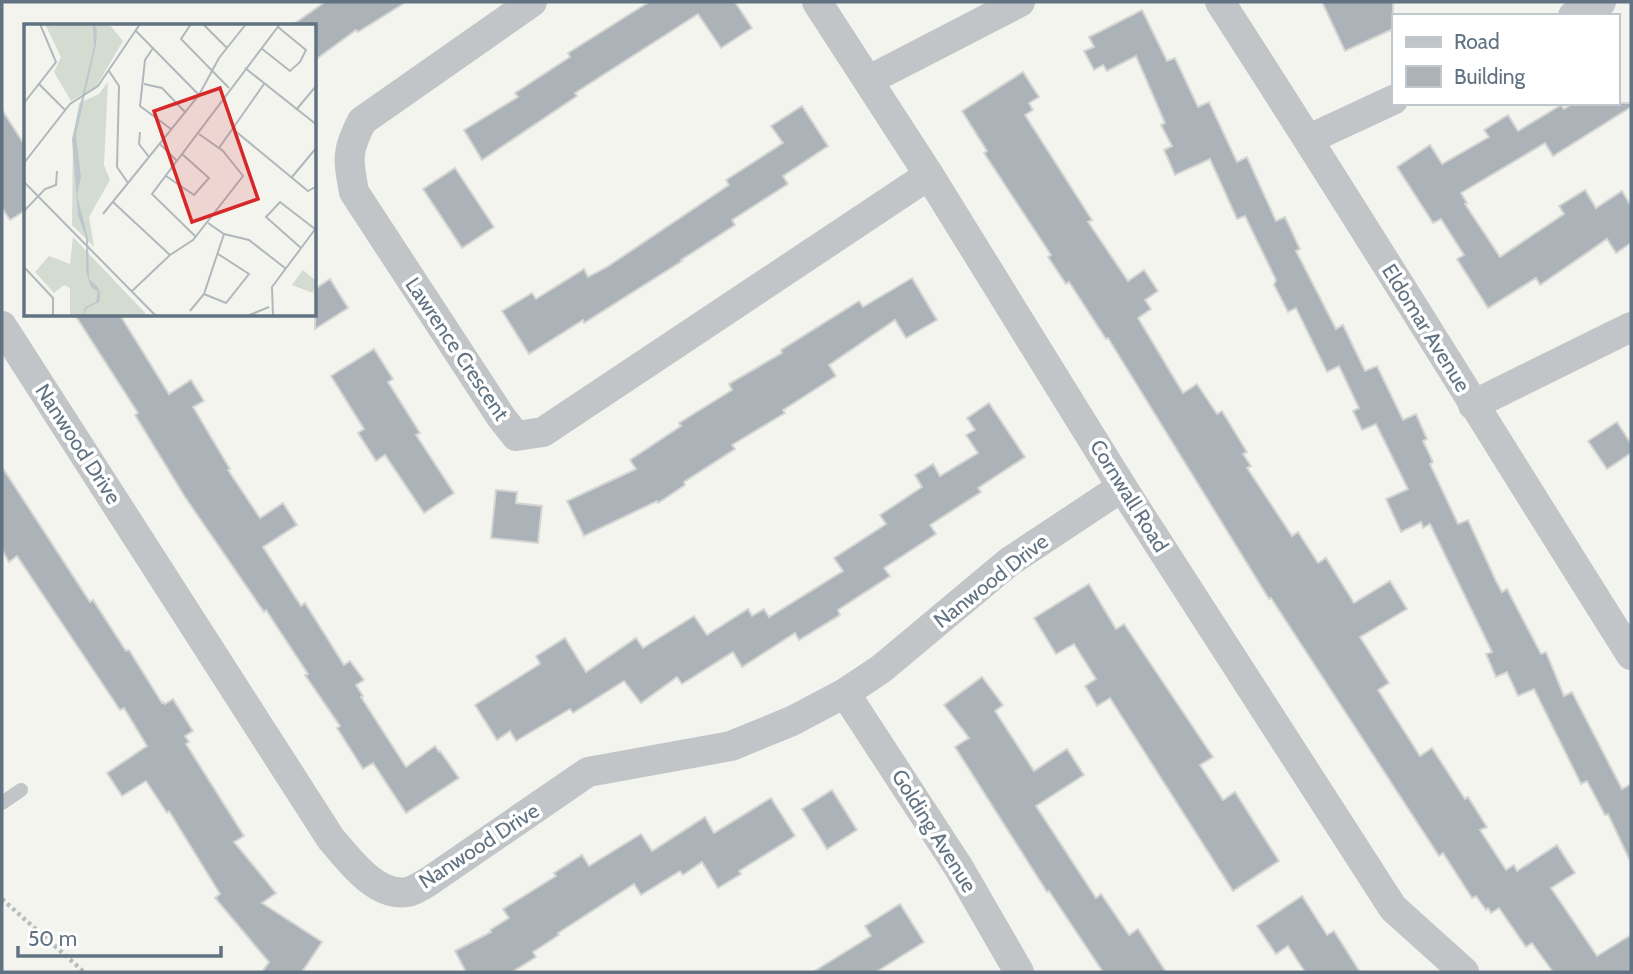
<svg xmlns="http://www.w3.org/2000/svg" width="1633" height="974" viewBox="0 0 1633 974" font-family="Cabin,sans-serif">
<rect width="100%" height="100%" fill="#f4f4ef"/>
<!-- building -->
<g fill="#abb3b8" stroke="#d5d5d3" stroke-width="2">
<path d="M325 2H406L358 32 356 30 315 60V26H291Z"/>
<path d="M649 2H735L752 28 721 48 698 14 575 93 577 96 482 160 464 130 518 97 515 93 570 57 568 53Z"/>
<path d="M1322 2H1393V29L1345 51Z"/>
<path d="M1142 10 1167 61 1175 58 1198 107 1209 102 1237 162 1247 157 1276 221 1285 217 1300 249 1296 251 1336 329 1343 325 1365 371 1377 366 1403 420 1416 414 1427 439 1423 441 1433 462 1430 464 1458 524 1468 520 1496 581 1502 592 1507 589 1541 654 1546 652 1564 696 1572 692 1622 789 1631 784V863L1608 814 1605 815 1587 781 1581 784 1534 689 1518 696 1507 672 1496 677 1486 654 1492 652 1430 524 1423 528 1421 522 1401 532 1386 499 1408 489 1376 424 1362 430 1353 411 1359 408 1339 366 1327 372 1296 308 1288 312 1274 285 1276 280 1245 216 1237 219 1210 159 1175 175 1164 150 1172 146 1161 125 1165 123 1136 56 1107 71 1103 65 1094 70 1084 51 1094 47 1089 37Z"/>
<path d="M1023 72 1039 97 1029 103 1033 110 1025 115 1092 220 1088 222 1128 281 1144 270 1158 291 1145 300 1151 309 1138 318 1183 393 1197 384 1217 414 1222 411 1247 452 1243 454 1251 466 1247 468 1292 536 1298 532 1318 563 1326 558 1354 603 1390 581 1407 609 1360 637 1389 683 1378 690 1420 756 1432 748 1465 799 1468 797 1487 827 1480 830 1506 870 1514 865 1517 871 1557 845 1575 873 1551 888 1597 956 1631 935V972H1553L1532 943 1526 947 1499 908 1491 913 1488 908 1486 910 1476 896 1472 898 1443 853 1439 856 1271 598 1269 599 1108 338 1106 339 1069 282 1066 284 1048 257 1051 255 984 153 987 151 962 111Z"/>
<path d="M1573 103H1631V107L1553 156 1545 143 1461 193 1467 203 1465 204 1500 257 1564 214 1559 206 1585 190 1596 208 1622 191 1631 206V243L1616 253 1607 239 1540 285 1536 278 1488 308 1457 259 1464 255 1441 219 1433 223 1397 167 1430 145 1442 164 1489 137 1484 130 1508 115 1518 131 1561 105 1564 109Z"/>
<path d="M802 106 828 146 783 176 788 184 732 220 735 225 681 260 682 261 584 323 583 320 529 354 502 311 532 293 536 299 584 269 588 277 607 267 729 185 726 180 783 143 771 126Z"/>
<path d="M2 110 26 147V210L10 220 2 208Z"/>
<path d="M455 168 494 227 462 248 423 189Z"/>
<path d="M912 278 937 320 906 338 895 320 829 365 836 376 783 410 785 413 732 445 735 449 684 482 685 485 658 503 657 501 584 536 567 501 636 469 630 460 681 426 679 423 732 390 729 384 782 353 781 350 859 301 863 307Z"/>
<path d="M330 279 348 308 315 329V289Z"/>
<path d="M75 315H120L169 394 191 380 204 401 193 407 230 469 228 470 260 518 283 503 297 525 263 547 301 606 305 603 344 665 350 661 364 680 356 685 363 696 361 697 406 767 435 746 439 752 440 751 459 778 406 813 373 763 363 769 337 728 340 726 305 675 308 674 266 610 264 612 185 497 135 415 138 413Z"/>
<path d="M374 349 393 379 388 382 420 433 416 435 454 493 424 513 385 455 376 461 358 433 364 429 331 376Z"/>
<path d="M989 403 1025 457 978 488 981 492 930 525 936 534 884 568 890 576 838 610 840 615 799 640 795 633 742 667 733 652 682 684 677 677 641 703 624 681 573 713 570 709 516 741 510 731 497 740 475 705 540 664 536 656 565 638 586 672 636 638 643 648 694 616 707 635 748 609 752 616 764 609 769 617 843 571 834 558 886 524 880 515 922 487 915 475 933 464 940 476 978 453 966 435 975 430 967 418Z"/>
<path d="M1617 422 1631 444V453L1607 469 1588 441Z"/>
<path d="M2 467 90 602 93 600 126 651 129 650 162 703 163 702 165 704 173 699 193 731 185 736 189 742 186 744 244 836 234 842 276 893 262 903 322 942 302 972H262L269 962 215 898 220 894 169 811 167 813 146 781 122 796 107 773 147 746 124 708 120 710 17 556 9 562 2 550Z"/>
<path d="M496 490 517 492 516 503 542 506 538 543 491 538Z"/>
<path d="M1089 584 1116 629 1124 624 1213 757 1200 765 1223 800 1235 792 1279 861 1233 891 1110 698 1097 706 1085 686 1096 679 1074 644 1056 654 1034 618Z"/>
<path d="M982 677 1003 705 995 711 1034 771 1067 749 1084 775 1036 806 1096 898 1101 894 1129 935 1138 929 1166 972H1103L1049 891 1047 892 955 747 969 738 944 705Z"/>
<path d="M832 790 857 830 827 849 802 809Z"/>
<path d="M771 798 795 836 739 871 741 874 718 888 702 862 683 875 680 871 641 895 634 884 558 933 559 935 533 952 536 957 512 972H466L455 951 491 932 490 930 509 918 503 909 556 876 554 873 582 855 589 866 641 834 652 851 705 817 714 833Z"/>
<path d="M1302 896 1327 935 1334 931 1360 972H1305L1288 946 1276 954 1257 926Z"/>
<path d="M900 904 924 942 876 972H813L871 936 865 926Z"/>
</g>
<g fill="none" stroke-linecap="round" stroke-linejoin="round">
<!-- path -->
<path stroke="#babdbf" stroke-width="4.5" stroke-dasharray="3.5 3.5" stroke-linecap="butt" d="M2 899 84 972"/>
<!-- lane -->
<path stroke="#c1c5c8" stroke-width="14" d="M2 803 21 790"/>
<!-- street -->
<g stroke="#c1c5c8" stroke-width="30">
<path d="M532 2 362 121C346 152 348 159 354 192L501 417 516 436 543 432 929 175"/>
<path d="M817 2 929 175 1122 487 1393 908 1464 972"/>
<path d="M1220 2C1360 218 1494 438 1631 655"/>
<path d="M1573 16 1601 2"/>
<path d="M869 80 1020 2"/>
<path d="M1309 139 1393 100"/>
<path d="M2 326 331 839C349 859 375 897 407 892 414 891 422 885 428 882L588 772 731 746 792 721 845 693 881 669 1009 562 1122 487"/>
<path d="M1473 405 1631 327"/>
<path d="M845 693 959 868 1019 972"/>
</g>
</g>
<g text-anchor="middle" stroke-width="7" stroke-linejoin="round" paint-order="stroke">
<!-- street labels -->
<g font-size="21" fill="#617382" stroke="#fff">
<text transform="translate(1426 328) rotate(58)" y="7">Eldomar Avenue</text>
<text transform="translate(457 349) rotate(56)" y="7">Lawrence Crescent</text>
<text transform="translate(78 444) rotate(57)" y="7">Nanwood Drive</text>
<text transform="translate(1129 496) rotate(58)" y="7">Cornwall Road</text>
<text transform="translate(991 581) rotate(-38)" y="7">Nanwood Drive</text>
<text transform="translate(934 831) rotate(58)" y="7">Golding Avenue</text>
<text transform="translate(479 846) rotate(-33)" y="7">Nanwood Drive</text>
</g>
</g>
<!-- overview -->
<g transform="translate(24 24)">
<rect width="292" height="292" fill="#f4f4ef"/>
<path d="M21 0H85L99 17 72 63 47 77 30 48 37 33ZM84 58 80 141 86 156 65 193 70 223 48 201 49 114 55 79 75 70ZM49 213 124 292H46V264L40 261 30 269 11 248 25 232 46 240ZM279 246 292 257 289 269 268 261Z" fill="#d4dbd0"/>
<path d="M69 0 73 5 72 20 52 111 57 153 53 171 64 214 65 255 73 262 76 268V274L75 278 63 284 59 292 61 283 72 278 74 268 67 263 62 247V213L54 191 48 115 70 22Z" fill="#bcc7cc"/>
<path fill="none" stroke="#b0b8bc" stroke-width="2" d="M167 0 157 15 205 64M179 0 203 24M111 6 175 71M129 24 121 36 116 82 147 105M237 24 266 47 276 38 282 26 254 3M221 44 293 101M85 47 95 62 93 143 104 159M15 60 41 86M120 60 138 64 161 88M0 79 32 38 16 0M272 86 293 61M210 106 284 167 293 162M116 108 115 120 125 133M136 120 153 137M195 124 240 60M0 139 46 80 74 62 116 0M142 152 170 171 185 154 158 130M268 153 293 123M0 158 132 292M89 178 146 231M0 187 21 165 32 161 33 147M79 190 175 71 195 34 222 0M184 199 200 210 225 216 261 244M172 213 128 170 256 0M277 224 242 193 256 178 291 205M0 243 29 274V292M107 268 146 231 169 216 219 152 199 127 175 110M180 270 202 279 225 250 194 230M166 287 180 270 200 210M223 292 245 283M249 292 248 263 292 204"/>
<path fill="#d62828" fill-opacity="0.15" stroke="#d62828" stroke-width="3.5" d="M196 64 234 175 168 198 130 87Z"/>
<rect width="292" height="292" fill="none" stroke="#617382" stroke-width="3.5"/>
</g>
<!-- border -->
<rect width="1633" height="974" fill="none" stroke="#617382" stroke-width="7"/>
<!-- legend -->
<rect x="1392" y="14" width="228" height="91" fill="#ffffff" stroke="#c0c7cd" stroke-width="2"/>
<rect x="1406" y="37" width="35" height="10" fill="#c1c5c8" stroke="#c0c7cd" stroke-width="2"/>
<text x="1454" y="49" font-size="21" fill="#617382">Road</text>
<rect x="1406" y="66" width="35" height="21" fill="#abb3b8" stroke="#c0c7cd" stroke-width="2"/>
<text x="1454" y="84" font-size="21" fill="#617382">Building</text>
<!-- scale -->
<path d="M18 946v10h203v-10" fill="none" stroke="#617382" stroke-width="3.5"/>
<text x="28" y="946" font-size="21" fill="#617382" stroke="#ffffff" stroke-width="5" paint-order="stroke">50 m</text>
</svg>
